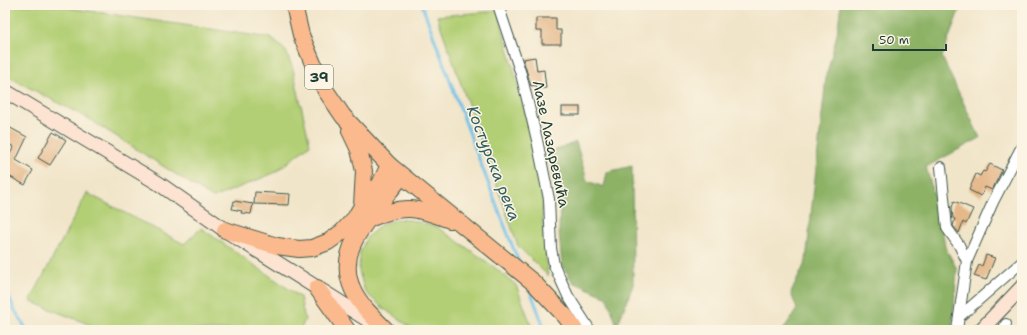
<svg xmlns="http://www.w3.org/2000/svg" width="1027" height="335" viewBox="0 0 1027 335" font-family="'Shantell Sans',sans-serif">
<rect width="100%" height="100%" fill="#fcf5e5"/>
<filter id="ink" filterUnits="userSpaceOnUse"><feTurbulence type="fractalNoise" baseFrequency=".025" numOctaves="2"/><feDisplacementMap in="SourceGraphic" scale="8" xChannelSelector="R" yChannelSelector="G"/><feConvolveMatrix kernelMatrix="1 2 1 2 8 2 1 2 1" color-interpolation-filters="sRGB"/></filter>
<filter id="wash" filterUnits="userSpaceOnUse"><feTurbulence type="fractalNoise" baseFrequency=".012" numOctaves="4" result="noise"/><feDisplacementMap in="SourceGraphic" scale="16" xChannelSelector="R" yChannelSelector="G"/><feGaussianBlur stdDeviation="0.9" result="paint"/><feColorMatrix in="noise" values="0 0 0 0 0 0 0 0 0 0 0 0 0 0 0 0 0 1.4 0 .05"/><feComposite in="paint" operator="in"/></filter>
<g filter="url(#wash)">
<rect width="100%" height="100%" fill="#f1e5c9"/>
<!-- green -->
<g fill="#b2cf75" stroke="#688654">
<path d="M5 5H49L271 38 286 51 293 69 310 145 274 173 213 198 89 119 5 75Z"/>
<path d="M498 11 525 111 542 192 543 228 548 276 518 246 437 16Z"/>
<path d="M87 193 184 244 201 228 300 297 305 320 300 330H103L30 301Z"/>
<path d="M397 219 410 220 437 227 493 266 516 285 533 330H414L383 308 365 292 359 271 360 252 367 237 381 225Z"/>
</g>
<!-- forest -->
<g fill="#8db266" stroke="#56784d">
<path d="M841 5H961L942 57 980 138 926 167 940 217 945 247 957 269 952 330H783L797 309 791 293 806 261 826 78 837 34Z"/>
<path d="M576 142 587 181 604 187 607 172 632 166 633 285 617 326 607 297 573 282 562 265 559 232 560 205 548 153Z"/>
</g>
<g fill="none" stroke-linecap="round" stroke-linejoin="round">
<!-- stream -->
<g stroke="#6cc0e9" stroke-width="3">
<path d="M422 5 476 151 519 263"/>
<path d="M5 286 14 309 27 330"/>
<path d="M529 287 545 330"/>
</g>
</g>
<g id="blocks">
<!-- building -->
<g fill="#e5b789">
<path d="M536 18H556V30H561V44H542V31H536Z"/>
<path d="M535 57 537 71 544 70 546 88 537 89 536 85 531 86 523 59Z"/>
<rect x="562" y="107" width="18" height="8"/>
<path d="M5 125 27 137 16 160 33 170 25 185 5 174V162L14 147 5 142Z"/>
<path d="M53 132 66 140 50 165 38 158Z"/>
<path d="M990 164 1002 170 992 190 985 187 981 196 969 190 976 174 980 176 983 171 985 172Z"/>
<path d="M255 192 290 194 289 205 254 204Z"/>
<path d="M234 201 253 204 251 214 241 213 242 211 232 209Z"/>
<path d="M954 201 973 209 966 224 963 222 959 233 953 226 955 219 953 218 952 208Z"/>
<path d="M986 255 995 258 986 280 974 276 979 265 982 266Z"/>
</g>
</g>
</g>
<g filter="url(#ink)">
<use href="#blocks" fill-opacity="0" stroke="#3e564a" stroke-width="1"/>
<g fill="none" stroke-linecap="round" stroke-linejoin="round">
<defs>
<g id="street">
<path d="M498 5 521 74 537 140 549 199 551 248 554 265 568 296 590 330"/>
<path d="M941 167 947 228 959 245 967 261"/>
<path d="M959 317 1022 262"/>
<path d="M957 330 967 261 993 202 1022 146"/>
<path d="M1003 330 1006 324"/>
</g>
<g id="secondary">
<path d="M5 91 158 183 225 230 376 325"/>
<path d="M981 330 1022 287"/>
</g>
<g id="primary">
<path d="M294 5 301 35 314 66 326 91 343 116 389 165 534 283 566 317 575 330"/>
<path d="M362 206 380 184 389 165"/>
<path d="M369 219C404 204 415 207 450 220"/>
<path d="M225 230 277 246 299 249 312 248 328 242 342 232 355 218 362 206 364 171 359 150 350 131"/>
<path d="M317 288 347 330"/>
<path d="M386 330C374 318 360 305 353 290 338 258 357 233 376 209 384 198 393 187 402 176"/>
</g>
</defs>
<!-- street casing -->
<use href="#street" stroke="#3e564a" stroke-width="12"/>
<!-- secondary casing -->
<use href="#secondary" stroke="#3e564a" stroke-width="16"/>
<!-- primary casing -->
<use href="#primary" stroke="#3e564a" stroke-width="18"/>
<!-- street -->
<use href="#street" stroke="#fff" stroke-width="10"/>
<!-- secondary -->
<use href="#secondary" stroke="#fde3d1" stroke-width="14"/>
<!-- primary -->
<use href="#primary" stroke="#fbba8d" stroke-width="16"/>
</g>
</g>
<g text-anchor="middle" stroke-width="3" stroke-linejoin="round" paint-order="stroke">
<!-- shield labels -->
<rect fill="#fcf5e5" stroke="#617469" stroke-width="1" x="305" y="65" width="28" height="24" rx="3"/>
<g font-size="14" font-weight="bold" fill="#1f3d34">
<text x="319" y="82">39</text>
</g>
<!-- street labels -->
<g font-size="15" fill="#1f3d34" stroke="#fcf5e5">
<text transform="translate(551 144) rotate(78)" y="5">Лазе Лазаревића</text>
</g>
<!-- water labels -->
<g font-size="16" font-style="italic" fill="#325e61" stroke="#fcf5e5">
<text transform="translate(494 163) rotate(69)" y="6">Костурска река</text>
</g>
</g>
<!-- margin -->
<rect width="1027" height="335" fill="none" stroke="#fcf5e5" stroke-width="20"/>
<!-- scale -->
<path d="M873 44v6h73v-6" fill="none" stroke="#1f3d34" stroke-width="2"/>
<text x="879" y="44" font-size="12" fill="#1f3d34" stroke="#fcf5e5" stroke-width="3" paint-order="stroke">50 m</text>
</svg>
